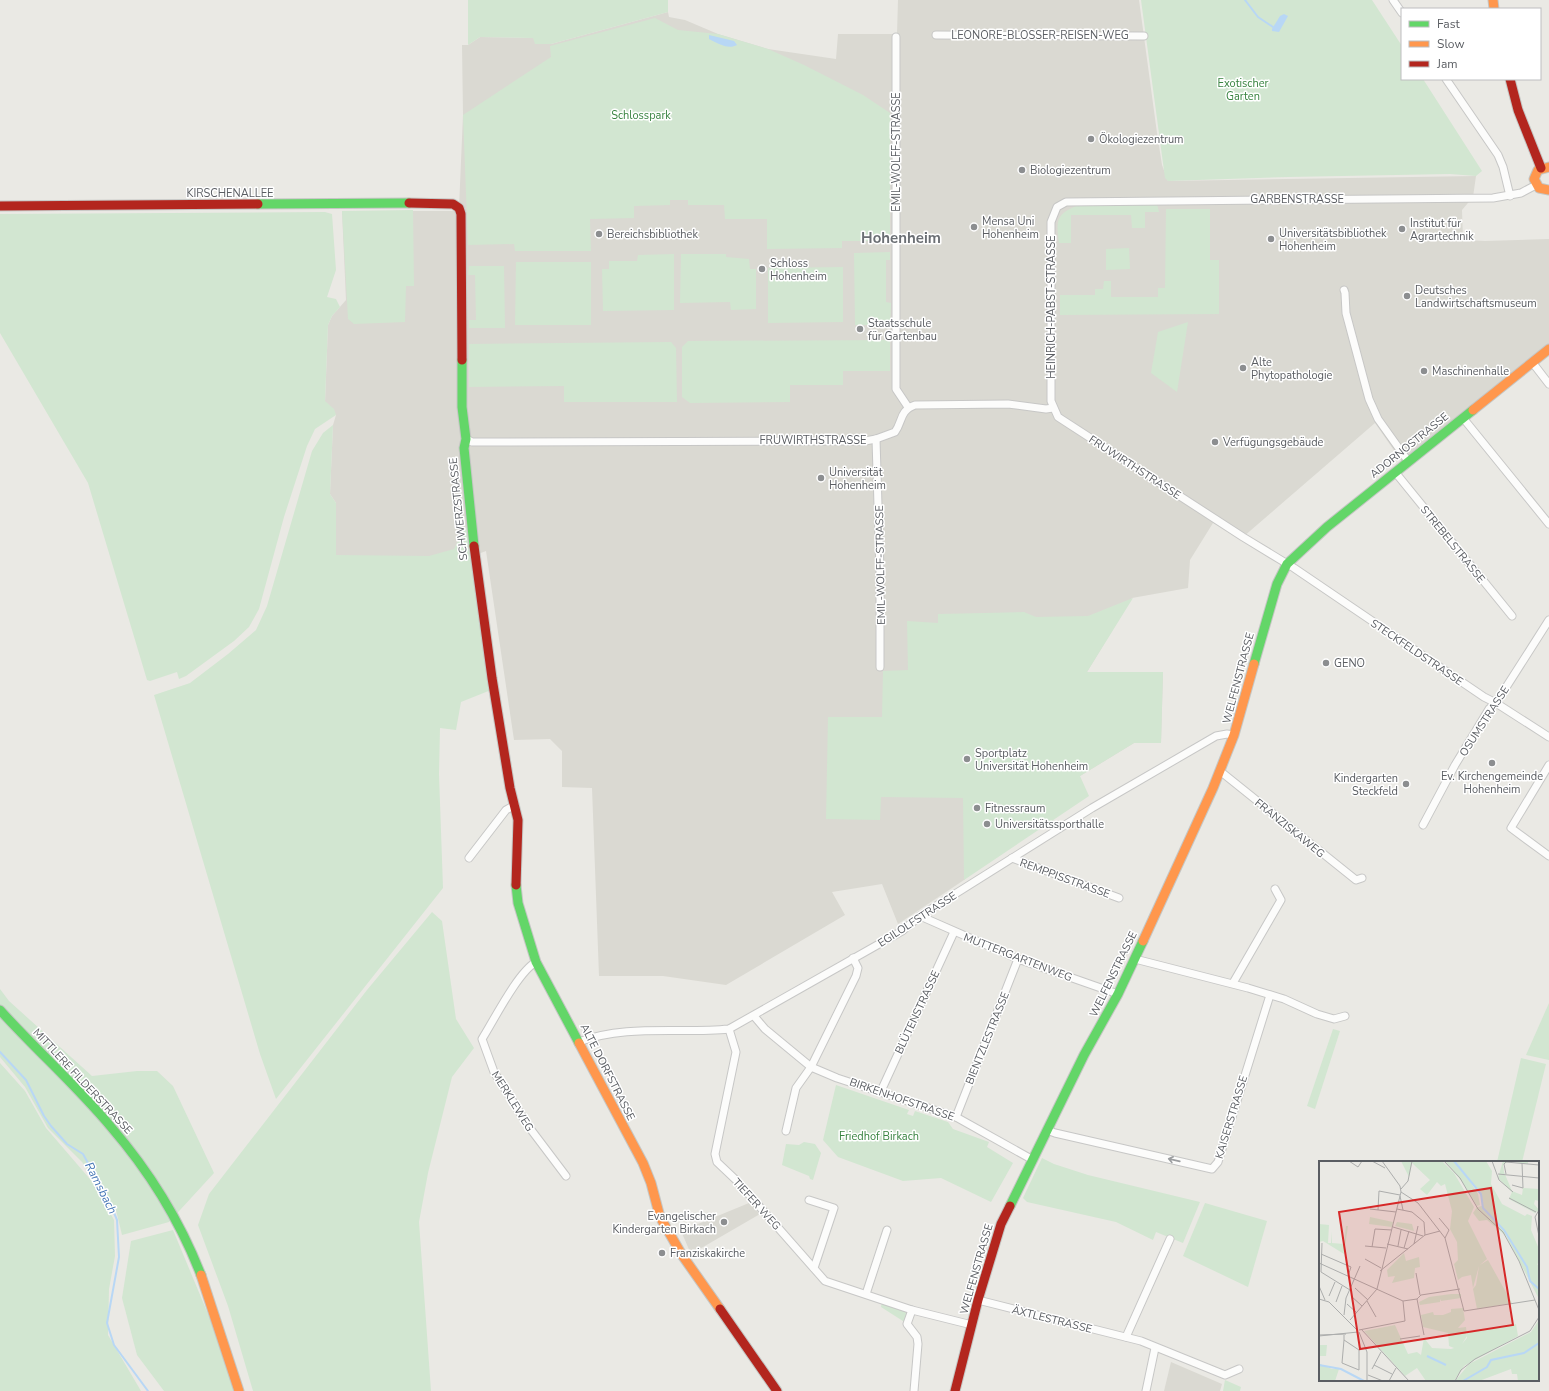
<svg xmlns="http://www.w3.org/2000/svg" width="1549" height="1391" viewBox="0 0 1549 1391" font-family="'Nunito Sans',sans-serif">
<rect width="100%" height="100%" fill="#eae9e4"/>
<!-- education -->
<g fill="#dad9d2">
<path d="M898 0H1139L1157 133 1162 165 1168 181 1476 176 1473 197 1462 210 1463 240 1485 241 1549 239V345L1402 462 1375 423 1243 537 1213 523 1190 560 1188 588 1132 598 1087 672H1163L1161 743H1134L1080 776 964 880 898 924 882 884 832 892 845 915 726 985 663 976H599L592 788 562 787V751L550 739 514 740 486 551 454 563 336 566V503L330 494 333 425 336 415 325 402 328 325 332 316 346 300 342 211H453L459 208 463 115 462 45H468L480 37 533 38 551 44 668 12 669 17 685 20 718 34 768 49 836 59 838 34H897Z"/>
<path d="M749 1203 760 1214 691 1254 681 1231Z"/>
<path d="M1171 1362 1222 1384 1220 1391H1164Z"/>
</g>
<!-- green -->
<g fill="#d2e6d1">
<path d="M468 0H668V12L551 44H535L533 38 480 37 468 45Z"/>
<path d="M1141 0H1372L1402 46V79H1423L1482 171 1476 176 1450 174 1288 177 1168 181 1165 178Z"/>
<path d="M655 18 678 30 718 34 768 49 804 65 863 95 890 113V241H842V248L767 249V219H725L724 205H688V200H670V205L634 206V218L590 219 591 251H515L514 244 468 245 463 115 551 57 550 46Z"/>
<path d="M1081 204H1157L1159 212H1145V228H1132L1131 215H1071V243H1059C1056 218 1056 214 1081 204Z"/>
<path d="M1166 209H1210V260H1219V314L1060 315V295H1095V289H1103L1104 281H1111V297H1158V288H1165Z"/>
<path d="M413 210 414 286H406L405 322 354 324 348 319 342 211Z"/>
<path d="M325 212 332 214 336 270 327 297 336 299 340 307 332 316 328 325 325 401 334 409 336 415 315 429 307 446 284 517 259 609 249 627 234 641 186 676 179 679 177 672 150 681 147 680 88 483 0 333V214Z"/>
<path d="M1129 248 1130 269 1106 270V249Z"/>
<path d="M890 252V260H886V302L891 303 890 325H855L854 253Z"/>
<path d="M674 254V310L603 311 602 269H609V261H637L638 255Z"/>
<path d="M681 254H726V257L749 259 750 269H756V309L731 310 730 302 680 303Z"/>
<path d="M516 262H591V325H515Z"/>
<path d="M469 266H504L505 328H469V320H476L475 275H468Z"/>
<path d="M843 267V322L768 323V268Z"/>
<path d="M1188 322 1177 392 1151 373 1158 332Z"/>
<path d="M890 340V371H843V385H790V402L690 403 682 397V347L688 341Z"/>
<path d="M671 342 676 348 677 402H564V386L469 387V344Z"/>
<path d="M333 425 330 494 336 503V555L429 556 454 549 463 531 468 527 491 690 461 702 456 730 440 728 439 774 443 888 276 1099 260 1054 154 695 190 683 228 654 256 630 267 606 312 451 323 433Z"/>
<path d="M1133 598 1087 672H1163L1161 743H1134L1080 776 1089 796 964 880 963 798 881 797 880 820 826 819 828 717H882L883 671 908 670 907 621 938 623V614L1024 612 1036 617 1088 616Z"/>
<path d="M432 912 442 921 456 1019 474 1048 452 1077 428 1173 419 1222 431 1391H253L228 1306 198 1225 209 1194 367 990Z"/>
<path d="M0 989 9 1001 92 1076 137 1071H157L173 1086 214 1173 169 1222 122 1235 116 1210 82 1162 48 1128 25 1087 0 1057Z"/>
<path d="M1549 1003V1060L1526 1055Z"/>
<path d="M1333 1029 1340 1031 1315 1109 1307 1106Z"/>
<path d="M1521 1058 1546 1064 1522 1162H1497Z"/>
<path d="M0 1063 25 1091 46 1128 95 1185 114 1220 115 1256 109 1289 108 1335 141 1391H0Z"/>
<path d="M836 1085 909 1110 907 1114 913 1116 915 1111 948 1122 953 1129 989 1142 987 1147 1013 1163 991 1202 941 1178 903 1181 838 1157 823 1140Z"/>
<path d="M804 1142 815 1144 821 1153 813 1180 810 1179 809 1176 782 1165 786 1144 799 1145Z"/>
<path d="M1042 1158 1054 1164 1088 1175 1200 1202 1183 1243 1156 1232 1153 1240 1116 1222 1027 1202 1023 1198Z"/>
<path d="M1205 1203 1267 1221 1248 1287 1183 1256Z"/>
<path d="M173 1230 213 1326 235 1391H164L137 1355 122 1298 131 1241Z"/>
<path d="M882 1302 909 1312 906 1323 881 1307Z"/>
<path d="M1225 1380 1241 1387 1240 1391H1223Z"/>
</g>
<!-- water -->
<g fill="#b8d7f5">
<path d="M1284 14 1288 16 1279 32 1272 31V29L1280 16Z"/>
<path d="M709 35 734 41 737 45C728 50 717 43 709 39Z"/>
</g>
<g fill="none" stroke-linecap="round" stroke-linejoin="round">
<!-- stream -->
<g stroke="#b8d7f5" stroke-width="2">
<path d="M1245 0 1258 17 1273 27"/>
<path d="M0 1052 26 1080 44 1116 51 1126 67 1144 83 1154 110 1203 117 1220 119 1257 107 1323 114 1345 148 1391"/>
</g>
<defs>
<g id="street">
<path d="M1393 0 1402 13"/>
<path d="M936 35 1144 36"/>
<path d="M896 37V389L908 407"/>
<path d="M1446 79 1498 155 1503 167 1510 196"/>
<path d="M1536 185 1521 193 1493 198 1066 202 1057 207 1051 222V401L1058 417 1243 537 1294 568 1484 697 1496 703 1549 737"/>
<path d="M1344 290 1345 293 1346 313 1369 399 1378 419 1408 461"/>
<path d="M1532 362 1549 384"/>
<path d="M1463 418 1549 524"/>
<path d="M466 439 472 442 865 441 876 439 895 432C903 421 899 411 915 405L1008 404 1046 409 1053 408"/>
<path d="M876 439 880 572V667"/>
<path d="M1395 472 1512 616"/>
<path d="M1549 765 1511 828 1549 856"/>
<path d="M1220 771 1356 880 1362 878"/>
<path d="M1423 825 1455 765 1489 709 1496 703 1549 620"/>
<path d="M469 858 506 810 515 805"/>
<path d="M1012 858 1119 898"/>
<path d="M920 916 1018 959 1118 994"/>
<path d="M1135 959 1248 988 1284 999 1317 1014 1334 1019 1345 1016"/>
<path d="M536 962C518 972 494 1020 482 1039L494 1072 529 1127 566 1176"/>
<path d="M1233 983 1281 900 1275 889"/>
<path d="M754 1016 765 1029 811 1067 837 1078 956 1117 1033 1160"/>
<path d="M729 1029 736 1052 715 1154 717 1162 737 1181 825 1281 912 1310 972 1325"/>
<path d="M579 1042C626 1024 680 1034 729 1029L902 931 920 916 1092 808 1216 736 1227 734 1234 735"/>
<path d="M881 1091 954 932"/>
<path d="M956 1117 1018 959"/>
<path d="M1047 1130 1055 1133 1212 1169 1218 1162 1270 995"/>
<path d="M786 1131 796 1088 811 1067 856 976 858 968 853 958"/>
<path d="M809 1200 834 1208 814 1268"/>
<path d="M866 1294 887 1230"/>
<path d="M978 1300 1141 1341 1225 1375 1239 1369"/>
<path d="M912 1310 907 1324 917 1337 918 1344 914 1391"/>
<path d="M1126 1337 1170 1239"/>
<path d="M1146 1391 1155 1348"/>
</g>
<g id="fast">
<path d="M258 204 409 203"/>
<path d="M462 360V407L466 439 464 448 474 546"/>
<path d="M1254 664 1277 584 1287 564 1327 527 1473 410"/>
<path d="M516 885 518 903 536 962 579 1043"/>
<path d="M0 1010C36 1050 77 1086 111 1127 149 1171 180 1221 201 1275"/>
<path d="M1010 1206 1084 1055 1118 994 1143 941"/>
</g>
<g id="slow">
<path d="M1493 0 1494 9"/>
<path d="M1549 167 1538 170 1534 179 1539 188 1549 190"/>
<path d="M1473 410 1549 349"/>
<path d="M1143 941 1213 788 1234 735 1254 664"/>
<path d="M579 1043 643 1163 651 1183 660 1217 682 1255 720 1309"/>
<path d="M201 1275 239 1391"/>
</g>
<g id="jam">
<path d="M1510 79 1518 110 1541 168"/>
<path d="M409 203 453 204 459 208 461 214 462 360"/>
<path d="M0 206 258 204"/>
<path d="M474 546 492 678 510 788 518 820 516 885"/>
<path d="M720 1309 777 1391"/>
<path d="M955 1391 978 1300 1001 1224 1010 1206"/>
</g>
</defs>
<!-- street casing -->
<use href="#street" stroke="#c7c7c6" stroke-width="9"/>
<!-- fast casing -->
<use href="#fast" stroke="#c5c6c4" stroke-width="11"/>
<!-- slow casing -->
<use href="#slow" stroke="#c5c6c4" stroke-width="11"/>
<!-- jam casing -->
<use href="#jam" stroke="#c5c6c4" stroke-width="11"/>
<!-- street -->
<use href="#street" stroke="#fcfcfb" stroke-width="7"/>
<!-- fast -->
<use href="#fast" stroke="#63d668" stroke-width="9"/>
<!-- slow -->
<use href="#slow" stroke="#ff974d" stroke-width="9"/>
<!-- jam -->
<use href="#jam" stroke="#b3261e" stroke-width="9"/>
</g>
<!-- one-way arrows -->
<defs><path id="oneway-shaft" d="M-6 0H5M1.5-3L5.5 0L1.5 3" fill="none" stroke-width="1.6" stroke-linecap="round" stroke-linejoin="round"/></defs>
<use stroke="#9b9d9f" href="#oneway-shaft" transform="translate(1174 1160) rotate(-167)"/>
<!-- markers -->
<g fill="#8c8e90" stroke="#fff" stroke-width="1.5">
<circle cx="1091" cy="139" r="4"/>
<circle cx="1022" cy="170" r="4"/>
<circle cx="974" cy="227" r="4"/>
<circle cx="1402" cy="229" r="4"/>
<circle cx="599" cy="234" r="4"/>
<circle cx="1271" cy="239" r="4"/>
<circle cx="762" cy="269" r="4"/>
<circle cx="1407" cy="296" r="4"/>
<circle cx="860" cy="329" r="4"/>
<circle cx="1243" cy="368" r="4"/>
<circle cx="1424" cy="371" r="4"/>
<circle cx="1215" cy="442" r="4"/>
<circle cx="821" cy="478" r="4"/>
<circle cx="1326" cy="663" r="4"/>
<circle cx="967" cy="759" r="4"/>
<circle cx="1492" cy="763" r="4"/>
<circle cx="1406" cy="784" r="4"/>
<circle cx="977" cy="808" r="4"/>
<circle cx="987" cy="824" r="4"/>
<circle cx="724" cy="1222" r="4"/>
<circle cx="662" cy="1253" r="4"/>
</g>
<g text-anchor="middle" stroke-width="3" stroke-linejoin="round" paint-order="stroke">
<!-- street labels -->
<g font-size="11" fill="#5a5d62" stroke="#fff">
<text x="1040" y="39">LEONORE-BLOSSER-REISEN-WEG</text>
<text transform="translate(896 152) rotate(-90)" y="4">EMIL-WOLFF-STRASSE</text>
<text x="230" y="197">KIRSCHENALLEE</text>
<text x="1297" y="203">GARBENSTRASSE</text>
<text transform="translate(1051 307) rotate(-90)" y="4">HEINRICH-PABST-STRASSE</text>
<text x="813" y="444">FRUWIRTHSTRASSE</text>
<text transform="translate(1409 445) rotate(-39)" y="4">ADORNOSTRASSE</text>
<text transform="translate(1135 467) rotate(33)" y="4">FRUWIRTHSTRASSE</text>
<text transform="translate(458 509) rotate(-96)" y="4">SCHWERZSTRASSE</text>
<text transform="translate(1453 544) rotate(51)" y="4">STREBELSTRASSE</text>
<text transform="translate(880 565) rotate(-91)" y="4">EMIL-WOLFF-STRASSE</text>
<text transform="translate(1417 652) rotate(34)" y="4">STECKFELDSTRASSE</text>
<text transform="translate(1238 678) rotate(-75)" y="4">WELFENSTRASSE</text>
<text transform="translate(1484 721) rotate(-57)" y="4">OSUMSTRASSE</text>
<text transform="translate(1290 828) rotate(39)" y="4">FRANZISKAWEG</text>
<text transform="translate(1065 878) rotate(20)" y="4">REMPPISSTRASSE</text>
<text transform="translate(917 919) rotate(-33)" y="4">EGILOLFSTRASSE</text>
<text transform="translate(1018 957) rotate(21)" y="4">MUTTERGARTENWEG</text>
<text transform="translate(1113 974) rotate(-64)" y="4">WELFENSTRASSE</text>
<text transform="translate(917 1012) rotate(-65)" y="4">BLÜTENSTRASSE</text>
<text transform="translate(987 1038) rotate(-68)" y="4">BIENTZLESTRASSE</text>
<text transform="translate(608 1072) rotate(63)" y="4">ALTE DORFSTRASSE</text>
<text transform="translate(83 1081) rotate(47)" y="4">MITTLERE FILDERSTRASSE</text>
<text transform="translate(902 1099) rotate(19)" y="4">BIRKENHOFSTRASSE</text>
<text transform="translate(513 1101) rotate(58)" y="4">MERKLEWEG</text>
<text transform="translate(1231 1117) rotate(-73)" y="4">KAISERSTRASSE</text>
<text transform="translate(757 1204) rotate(48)" y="4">TIEFER WEG</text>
<text transform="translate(976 1269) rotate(-74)" y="4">WELFENSTRASSE</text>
<text transform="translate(1052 1319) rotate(14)" y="4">ÄXTLESTRASSE</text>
</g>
<!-- park labels -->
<g font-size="11" fill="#388340" stroke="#fff">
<text x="1243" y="87">Exotischer<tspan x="1243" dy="13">Garten</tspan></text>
<text x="641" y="119">Schlosspark</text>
<text x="879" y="1140">Friedhof Birkach</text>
</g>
<!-- poi labels -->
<g font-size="11" fill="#5a5d62" stroke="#fff" text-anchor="start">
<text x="1099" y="143">Ökologiezentrum</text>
<text x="1030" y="174">Biologiezentrum</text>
<text x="982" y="225">Mensa Uni<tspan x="982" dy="13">Hohenheim</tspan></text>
<text x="1410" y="227">Institut für<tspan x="1410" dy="13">Agrartechnik</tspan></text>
<text x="1279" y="237">Universitätsbibliothek<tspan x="1279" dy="13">Hohenheim</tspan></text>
<text x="607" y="238">Bereichsbibliothek</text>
<text x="770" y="267">Schloss<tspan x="770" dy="13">Hohenheim</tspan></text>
<text x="1415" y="294">Deutsches<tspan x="1415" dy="13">Landwirtschaftsmuseum</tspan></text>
<text x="868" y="327">Staatsschule<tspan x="868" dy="13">für Gartenbau</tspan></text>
<text x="1251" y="366">Alte<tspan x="1251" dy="13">Phytopathologie</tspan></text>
<text x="1432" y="375">Maschinenhalle</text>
<text x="1223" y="446">Verfügungsgebäude</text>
<text x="829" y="476">Universität<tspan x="829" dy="13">Hohenheim</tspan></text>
<text x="1334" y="667">GENO</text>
<text x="975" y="757">Sportplatz<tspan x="975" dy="13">Universität Hohenheim</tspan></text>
<text x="1492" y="780" text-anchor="middle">Ev. Kirchengemeinde<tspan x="1492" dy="13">Hohenheim</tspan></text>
<text x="1398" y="782" text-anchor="end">Kindergarten<tspan x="1398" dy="13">Steckfeld</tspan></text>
<text x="985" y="812">Fitnessraum</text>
<text x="995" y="828">Universitätssporthalle</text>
<text x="716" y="1220" text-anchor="end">Evangelischer<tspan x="716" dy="13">Kindergarten Birkach</tspan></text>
<text x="670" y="1257">Franziskakirche</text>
</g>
<!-- water labels -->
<g font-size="12" font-style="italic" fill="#4374b5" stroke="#fff">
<text transform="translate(101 1188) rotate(63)" y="4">Ramsbach</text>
</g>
<!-- district labels -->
<g font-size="15" font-weight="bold" fill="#6b6f74" stroke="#fff">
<text x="901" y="243">Hohenheim</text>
</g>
</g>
<!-- overview -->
<g transform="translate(1319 1161)">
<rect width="220" height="220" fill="#eae9e4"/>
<path d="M82 0H123L135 12 155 46 149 60 168 98 161 104 169 99 193 142 158 148 154 128 157 124 160 105 154 127 152 114 143 116 139 119 135 103 139 99 138 81 131 68 133 50 126 23 122 25 118 21 108 34 101 28 111 19 93 2 90 16ZM126 0H134L143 8 159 33 161 44 158 45 144 22ZM136 0H167L173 10 172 23 183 43 206 55 208 53 213 55 212 69 220 88V102L218 103 220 105V145V138L187 75 168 59 160 60 154 52 158 46 163 45 162 34ZM184 0H209V3L190 0 184 4 185 11 193 30 203 34 204 27 220 28V40L216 39 215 43 220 49 216 52 190 38 193 31 179 17ZM51 56 74 61 73 66 50 63ZM78 61 93 63 95 70 76 65ZM0 63 10 64 9 82H12V71L13 82 25 83 27 65H29L25 93 4 80 0 81ZM85 92 87 100 100 96 101 106 96 107 95 117 73 122 76 115 69 116 68 109ZM132 133H142V137L122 140 121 138V141L101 144 100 141 110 136ZM144 147 146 159 139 167 147 166 148 175 143 183 148 177V171L197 163 199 175 145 205 135 220H107L98 207 86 215 45 170 76 164 89 193 98 191 102 194 105 177 113 187 132 188 135 187 130 185 129 172 104 166 102 154 114 151 115 154H124L132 151V148ZM220 159V220H199L198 213H193L192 208 160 220H136L150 203 212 171ZM0 184H8L7 195H1V203L13 208H20L16 220H0Z" fill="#d2e6d1"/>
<path fill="none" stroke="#b8d7f5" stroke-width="2" d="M135 0 162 33 164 47 185 69 208 106 211 120 220 128M108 195 127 204M0 204 22 208 45 220M144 220 168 206 172 199 205 192 220 182"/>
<path fill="none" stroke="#acadac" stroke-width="1" d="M30 0 39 6 43 0M53 0 66 7M63 0 81 25 82 31M125 0 141 17 159 48 184 71 200 100 220 149M173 0 180 19 194 31M179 13 220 17M187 13 185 3 187 1 220 4M193 24 204 27 203 2M82 28 89 20 93 0M82 31 99 42 126 77 145 150 216 139M81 35 84 49M190 37 217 51M51 48 77 51M78 48 93 51 105 61 106 74M59 49 60 30 81 34M220 49 216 56 220 75M120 57 130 69 126 77M74 66 104 75M3 82 2 111 31 129M68 83 89 88M95 83 99 65M46 85 67 87M79 85 82 69M53 86 56 68 73 69M85 87 90 70M2 93 32 106 29 115M46 98 62 107M0 102 84 140 98 138M61 110 106 74 121 70M97 112 101 134M0 125 6 139M36 127 49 139M10 135 16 121M32 135 43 145M0 138 10 141 38 169M98 138 102 134 141 128M98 138 105 174M48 140 57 156M17 141 23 125M28 143 38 152M25 154 27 137 41 105M31 159 58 128 82 31M42 168 90 220M40 169 86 160 84 140M40 171 48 191V220M0 174 27 173M0 175 39 171M81 178 101 175M25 179 23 202 40 209V189L25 179V174M55 204 73 213M53 208 62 191M49 214 64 220M70 220 77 207M136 220 142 209 156 198 211 170 220 156"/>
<path fill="#d62828" fill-opacity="0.15" stroke="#d62828" stroke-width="2" d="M172 27 194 164 41 188 20 51Z"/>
<rect width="220" height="220" fill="none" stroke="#5a5d62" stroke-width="2"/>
</g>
<!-- legend -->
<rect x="1401" y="8" width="140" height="72" fill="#ffffff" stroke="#bdbec0"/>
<rect x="1409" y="21" width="20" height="6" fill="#63d668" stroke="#bdbec0"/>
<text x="1437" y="28" font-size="12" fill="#5a5d62">Fast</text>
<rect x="1409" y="41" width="20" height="6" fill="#ff974d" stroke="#bdbec0"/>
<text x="1437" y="48" font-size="12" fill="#5a5d62">Slow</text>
<rect x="1409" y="61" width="20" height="6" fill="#b3261e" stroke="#bdbec0"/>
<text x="1437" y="68" font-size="12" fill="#5a5d62">Jam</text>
</svg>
